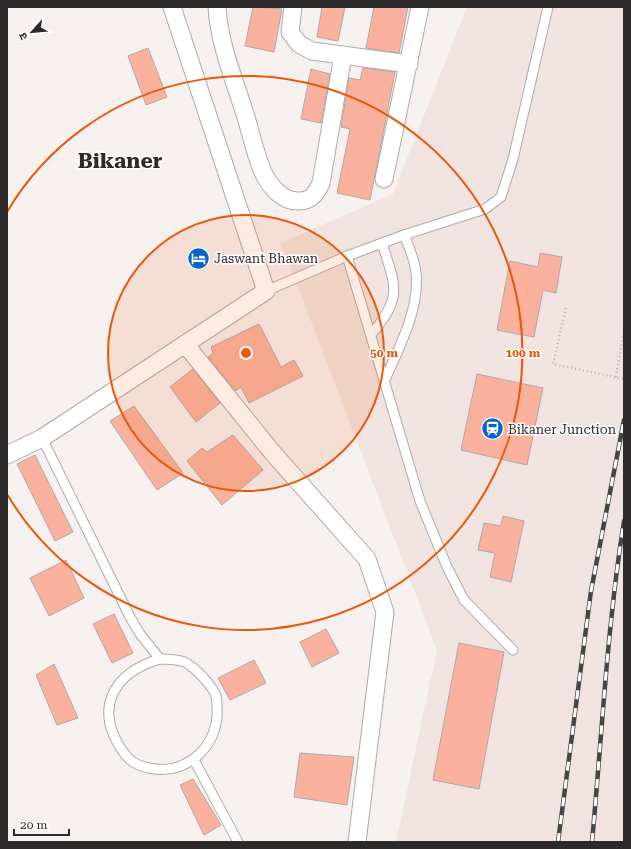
<svg xmlns="http://www.w3.org/2000/svg" width="631" height="849" viewBox="0 0 631 849" font-family="'Roboto Serif','Noto Sans Devanagari',serif">
<rect width="100%" height="100%" fill="#f6f0ef"/>
<!-- built -->
<path fill="#f1e3df" d="M467 7H624V842H396L437 650 281 243 393 194Z"/>
<!-- building -->
<g fill="#fab29e" stroke="#afa9a8">
<path d="M253 7 282 9 274 52 245 46Z"/>
<path d="M322 7H345L338 41 317 37Z"/>
<path d="M374 7H408L399 53 366 48Z"/>
<path d="M148 48 167 97 146 105 128 56Z"/>
<path d="M363 68 395 72 370 200 337 193 350 129 341 127 349 78 360 80Z"/>
<path d="M311 69 330 74 321 123 301 119Z"/>
<path d="M540 253 562 257 556 293 543 290 534 337 497 330 510 261 538 267Z"/>
<path d="M259 324 281 367 294 360 303 376 249 403 241 387 236 391 208 357 213 353 211 347Z"/>
<path d="M193 369 220 403 196 422 170 387Z"/>
<path d="M477 374 543 388 527 465 461 450Z"/>
<path d="M134 406 183 473 157 490 110 421Z"/>
<path d="M233 435 263 470 222 505 187 461 202 448 207 452Z"/>
<path d="M35 455 73 532 55 541 17 464Z"/>
<path d="M503 516 524 521 511 582 490 577 495 553 478 550 484 523 501 526Z"/>
<path d="M66 560 84 598 49 616 30 578Z"/>
<path d="M114 614 133 653 112 663 93 624Z"/>
<path d="M326 629 339 653 312 667 300 642Z"/>
<path d="M459 643 504 652 479 789 433 780Z"/>
<path d="M254 660 266 683 230 700 218 678Z"/>
<path d="M54 664 78 718 57 725 36 675Z"/>
<path d="M300 753 354 757 347 805 294 797Z"/>
<path d="M193 779 221 825 204 835 180 785Z"/>
</g>
<g fill="none" stroke-linecap="round" stroke-linejoin="round">
<defs>
<g id="service">
<path d="M347 256 420 501 447 567 464 600 513 650"/>
<path d="M266 291 347 256 404 235 485 209 501 197 513 159 548 7"/>
<path d="M371 335C403 296 396 288 382 243"/>
<path d="M384 382C398 349 420 310 416 273 415 260 409 247 404 235"/>
<path d="M42 438 130 617 140 634 160 659"/>
<path d="M160 659C166 659 174 659 181 661 188 662 197 671 202 676 207 682 214 689 216 696 217 700 217 705 217 708 220 743 189 774 155 769 141 767 132 764 124 753 93 710 112 673 160 659Z"/>
<path d="M194 760 238 842"/>
</g>
<g id="minor">
<path d="M217 7C219 43 234 79 245 114 251 133 255 154 263 172 269 186 283 202 299 201 311 201 316 194 321 183L343 55"/>
<path d="M293 7 290 32 299 44 312 51 409 64"/>
<path d="M384 179 420 7"/>
<path d="M185 344 272 452 367 559 385 612 357 842"/>
<path d="M7 455 42 438 266 291 172 7"/>
</g>
</defs>
<!-- service casing -->
<use href="#service" stroke="#afaaa9" stroke-width="11"/>
<!-- minor casing -->
<use href="#minor" stroke="#afaaa9" stroke-width="19"/>
<!-- path -->
<g stroke="#b9b4b4" stroke-width="2.5" stroke-dasharray="1 3" stroke-linecap="butt">
<path d="M566 308 553 364 624 379"/>
<path d="M616 377 624 330"/>
</g>
<!-- service -->
<use href="#service" stroke="#fff" stroke-width="9"/>
<!-- minor -->
<use href="#minor" stroke="#fff" stroke-width="17"/>
<defs>
<g id="rail">
<path d="M558 842 591 591 624 420"/>
<path d="M592 842C602 735 607 627 624 521"/>
</g>
</defs>
<!-- rail casing -->
<use href="#rail" stroke="#464444" stroke-width="4.5"/>
<!-- rail -->
<use href="#rail" stroke="#fff" stroke-width="3" stroke-dasharray="9" stroke-linecap="butt"/>
</g>
<!-- distance rings -->
<circle cx="246" cy="353" r="138" fill="#e8590c" fill-opacity=".12"/>
<g fill="none" stroke="#e8590c" stroke-width="2">
<circle cx="246" cy="353" r="138"/>
<path d="M7 212A277 277 0 1 1 7 494"/>
</g>
<!-- icons -->
<defs>
<symbol id="hotel-disc" viewBox="-11 -11 22 22"><circle r="9.5" fill="#0664cd" stroke="#fff"/><path d="M-6-4.5h1.5V1H6V5H4.5V3h-9V5H-6ZM-4 0a1.8 1.8 0 1 1 3.6 0ZM.5 0V-2.5h3Q6-2.5 6 0Z" fill="#fff"/></symbol>
<symbol id="station-disc" viewBox="-11 -11 22 22"><circle r="9.5" fill="#0664cd" stroke="#fff"/><path d="M-3-6H3Q5-6 5-4V2Q5 4 3 4L4.5 6H3L1.5 4h-3L-3 6H-4.5L-3 4Q-5 4-5 2V-4Q-5-6-3-6ZM-3.5-4v3h7v-3ZM-3.5 1v1.5H-2V1ZM2 1v1.5H3.5V1Z" fill="#fff"/></symbol>
</defs>
<g fill-rule="evenodd">
<use href="#hotel-disc" x="186" y="246" width="25" height="25"/>
<use href="#station-disc" x="480" y="416" width="25" height="25"/>
</g>
<g text-anchor="middle" stroke-width="3" stroke-linejoin="round" paint-order="stroke">
<!-- poi labels -->
<g font-size="13" fill="#2b2929" stroke="#fff" text-anchor="start">
<text x="214" y="263">Jaswant Bhawan</text>
<text x="508" y="434">Bikaner Junction</text>
</g>
<!-- town labels -->
<g font-size="21" font-weight="bold" fill="#2f2b2a" stroke="#fff">
<text x="120" y="168">Bikaner</text>
</g>
</g>
<circle cx="246" cy="353" r="6" fill="#e8590c" stroke="#fff" stroke-width="2"/>
<g font-size="12" text-anchor="middle" font-weight="bold" fill="#e8590c" stroke="#fff" stroke-width="3" stroke-linejoin="round" paint-order="stroke">
<text x="384" y="357">50 m</text>
<text x="523" y="357">100 m</text>
</g>
<!-- border -->
<rect width="631" height="849" fill="none" stroke="#2b2929" stroke-width="16"/>
<!-- north arrow -->
<g transform="translate(32 32) rotate(243)" stroke="#ffffff" stroke-width="3" paint-order="stroke">
<path d="M0-3L7 15L0 10L-7 15Z" fill="#2b2929"/>
<text y="-6" font-size="11" font-weight="bold" text-anchor="middle" fill="#2b2929">उ</text>
</g>
<!-- scale -->
<path d="M14 829v6h55v-6" fill="none" stroke="#2b2929" stroke-width="2"/>
<text x="20" y="829" font-size="12" fill="#2b2929" stroke="#ffffff" stroke-width="3" paint-order="stroke">20 m</text>
</svg>
